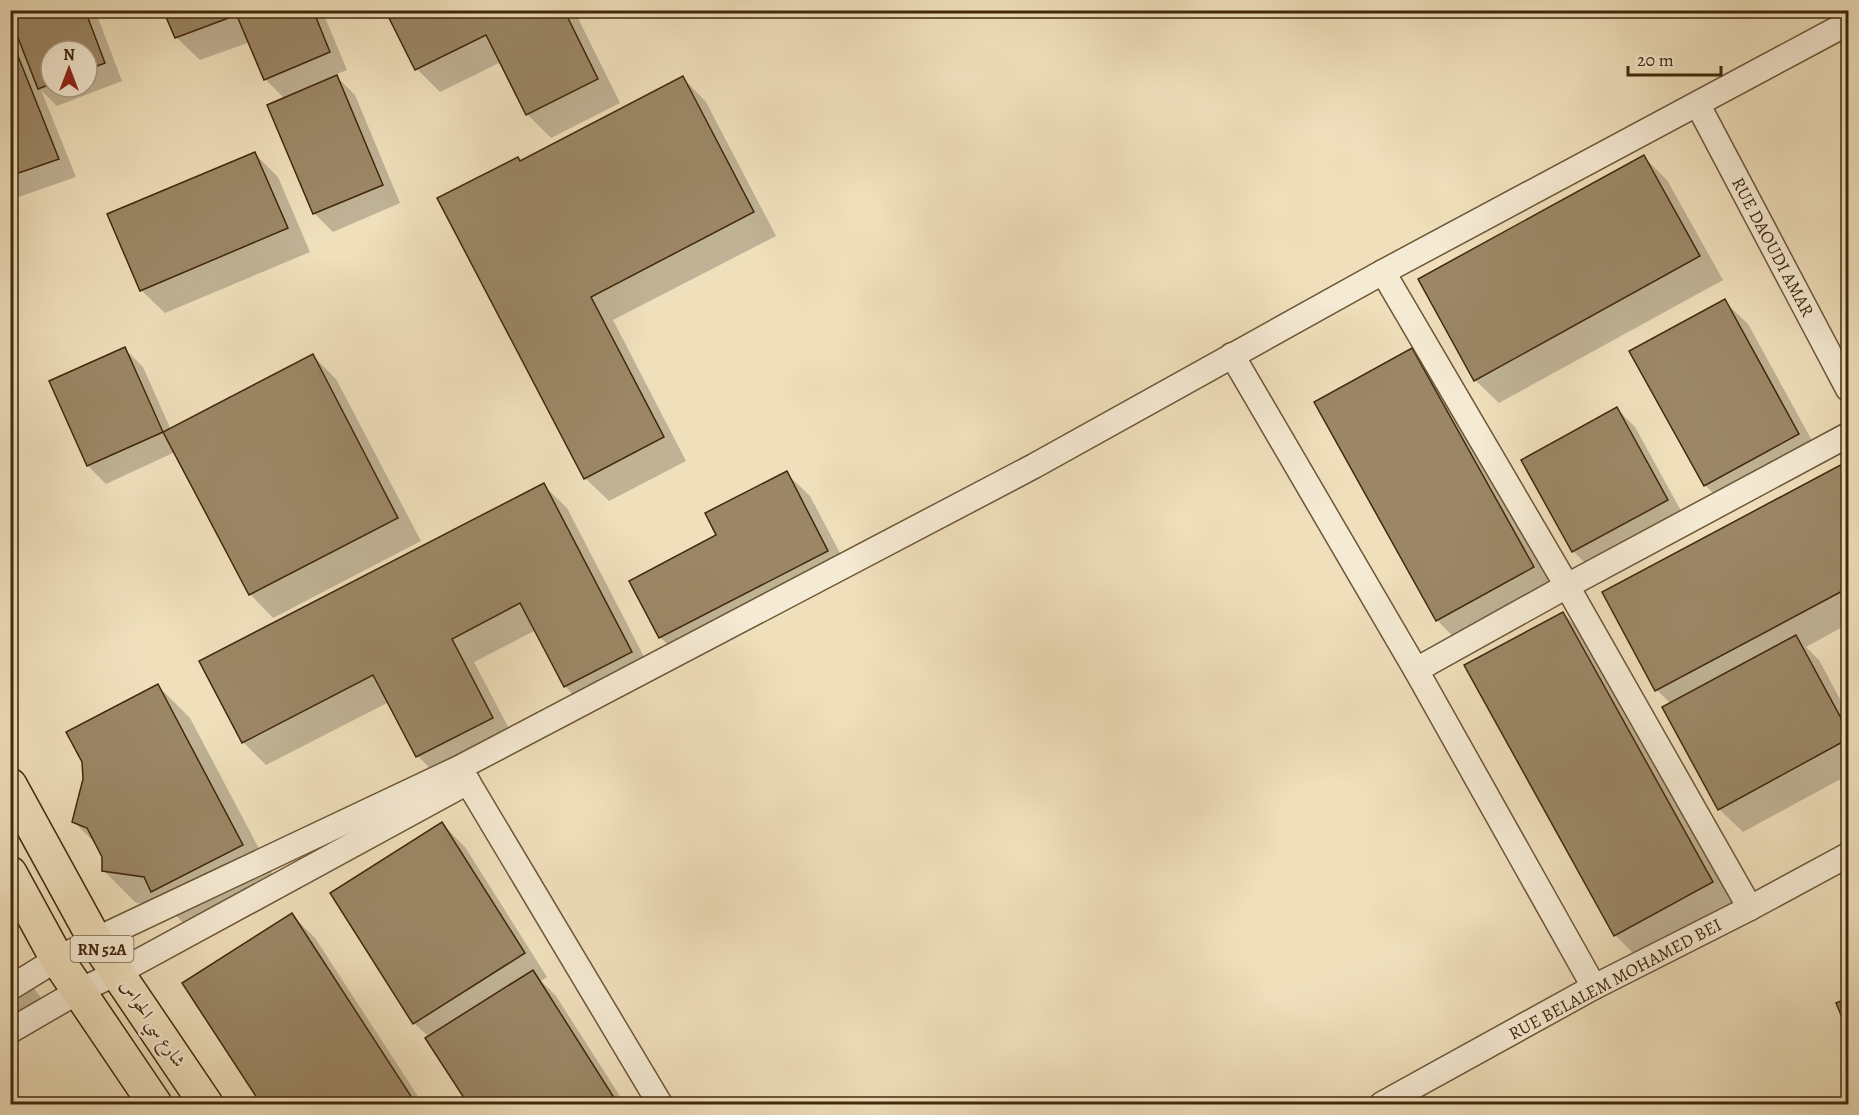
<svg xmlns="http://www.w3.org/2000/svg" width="1859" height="1115" viewBox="0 0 1859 1115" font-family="Alegreya,Amiri,serif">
<rect width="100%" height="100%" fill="#efdfbb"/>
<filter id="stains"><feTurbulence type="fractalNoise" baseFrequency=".00333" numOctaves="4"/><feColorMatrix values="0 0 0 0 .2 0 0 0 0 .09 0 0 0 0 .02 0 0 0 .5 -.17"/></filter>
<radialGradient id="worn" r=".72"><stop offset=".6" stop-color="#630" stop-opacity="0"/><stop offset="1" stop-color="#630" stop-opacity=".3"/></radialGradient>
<!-- shadow -->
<g fill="#0003" fill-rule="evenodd">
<path d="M10 10H95L122 81 57 106 41 90 76 177 10 200V25L18 33ZM51 51H87V87H51Z"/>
<path d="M164 10H325L326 14 324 15 347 70 335 75 355 95 400 203 333 232 315 214 269 105 285 99 265 79 250 42 200 60 176 37Z"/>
<path d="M387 10H574L620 103 551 138 527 114 501 62 440 92 417 69Z"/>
<path d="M683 78 706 102 776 236 613 320 686 461 609 501 585 478 521 162Z"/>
<path d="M254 153 278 177 310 252 165 313 141 290Z"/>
<path d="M1644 157 1667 180 1723 280 1499 403 1475 380Z"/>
<path d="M1724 301 1748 324 1821 457 1728 509 1705 485Z"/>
<path d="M125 349 143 367 171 430 313 356 336 379 421 541 273 618 250 594 175 452 106 484 88 466Z"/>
<path d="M1412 350 1435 373 1556 591 1460 644 1437 620Z"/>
<path d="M1617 409 1635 427 1685 518 1591 569 1573 551 1523 460Z"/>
<path d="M1848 463V624L1806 647 1819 660 1848 714V775L1743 832 1719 809 1671 704 1657 690 1604 592Z"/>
<path d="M786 473 810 496 851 574 684 661 660 637 718 536Z"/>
<path d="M543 485 567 508 654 676 588 710 565 686 536 630 474 662 516 742 441 780 418 756 389 702 266 765 243 742Z"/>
<path d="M1563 613 1586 637 1735 906 1639 959 1615 935 1466 666Z"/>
<path d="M158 686 190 718 274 877 184 924 168 907 136 903 104 871V857L97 845 74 822 84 779Z"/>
<path d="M442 824 465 847 547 977 541 981 556 996 625 1104H469L427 1038 429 1037 414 1023Z"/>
<path d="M292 915 315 938 423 1104H263L184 984Z"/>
<path d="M10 957 45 1003 10 1016Z"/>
<path d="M1746 1098 1752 1104H1733Z"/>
</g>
<!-- building -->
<g fill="#9b8766" stroke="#41280a" stroke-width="1.5">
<path d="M10 10H85L105 63 87 70V51H51V84L38 89 10 17Z"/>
<path d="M163 10H250L175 38Z"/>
<path d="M250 10H313L330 52 264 80 237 16Z"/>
<path d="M385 10H564L598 79 526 115 486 35 415 70Z"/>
<path d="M10 36 59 159 10 176Z"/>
<path d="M337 75 383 185 313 214 267 105Z"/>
<path d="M683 76 754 212 591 297 664 437 584 479 437 198 518 157 520 161Z"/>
<path d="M255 152 288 228 140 291 107 214Z"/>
<path d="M1644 155 1700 256 1474 381 1418 279Z"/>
<path d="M1725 299 1799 434 1704 486 1629 351Z"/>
<path d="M125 347 163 432 87 466 49 381Z"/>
<path d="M1412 348 1534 567 1436 621 1314 402Z"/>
<path d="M313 354 398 518 249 595 163 432Z"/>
<path d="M1617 407 1668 500 1572 552 1521 460Z"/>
<path d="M1848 461V588L1655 691 1602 592Z"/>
<path d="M787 471 828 551 659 638 629 581 716 535 705 513Z"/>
<path d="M544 483 632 652 564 687 520 603 452 639 493 718 416 757 373 675 242 743 199 661Z"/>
<path d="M1563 612 1713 882 1614 936 1464 665Z"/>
<path d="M1796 635 1848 731V739L1718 810 1662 707Z"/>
<path d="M158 684 243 845 151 892 144 877 102 871V857L87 828 72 822 83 779 82 762 66 732Z"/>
<path d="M442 822 525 953 413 1024 330 893Z"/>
<path d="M292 913 416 1104H261L182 983Z"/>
<path d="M533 970 618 1104H468L425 1038Z"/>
<path d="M1848 998V1032L1836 1003Z"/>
</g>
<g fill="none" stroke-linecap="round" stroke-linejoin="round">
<defs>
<g id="street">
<path d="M1698 105 1848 389"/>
<path d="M1383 272 1567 586 1750 908"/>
<path d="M1232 355 1416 670 1594 987"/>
<path d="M1416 670 1567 586 1848 435"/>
<path d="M460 769 660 1104"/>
<path d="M10 988 57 959 95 940 459 768 1034 466 1383 272 1848 23"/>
<path d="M10 1031 79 991 119 972 468 782"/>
<path d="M1382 1104 1594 987 1750 908 1848 855"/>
</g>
<g id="primary">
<path d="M10 785 95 940 206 1104"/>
<path d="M10 873 57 959 155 1104"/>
</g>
</defs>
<!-- street casing -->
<use href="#street" stroke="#6c5636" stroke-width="27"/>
<!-- primary casing -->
<use href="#primary" stroke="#41280a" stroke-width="36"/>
<!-- street -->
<use href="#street" stroke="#f5ead3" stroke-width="24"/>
<!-- primary -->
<use href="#primary" stroke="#efdfbb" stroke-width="33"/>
</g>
<g text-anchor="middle" stroke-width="5" stroke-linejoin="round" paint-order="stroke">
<!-- shield labels -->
<rect fill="#f5ead3" stroke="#776246" stroke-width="1.5" x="70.5" y="936" width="63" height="26" rx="4.5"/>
<g font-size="16" font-weight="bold" fill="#41280a">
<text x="102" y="955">RN 52A</text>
</g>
<!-- street labels -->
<g font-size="18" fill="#41280a" stroke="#f5ead3">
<text transform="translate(1773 247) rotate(62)" y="6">RUE DAOUDI AMAR</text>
<text transform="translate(1615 979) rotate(-28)" y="6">RUE BELALEM MOHAMED BEI</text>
<text transform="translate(153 1023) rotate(56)" y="6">شارع سي الحواس</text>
</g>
</g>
<!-- margin -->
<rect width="1859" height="1115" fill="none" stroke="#efdfbb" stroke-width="36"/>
<rect x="12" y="12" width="1835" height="1091" fill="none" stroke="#41280a" stroke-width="3"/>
<rect x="18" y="18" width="1823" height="1079" fill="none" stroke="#41280a" stroke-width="1.5"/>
<!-- north arrow -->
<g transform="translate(69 69)"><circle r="28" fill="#f5ead3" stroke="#ad9c83" stroke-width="1.5"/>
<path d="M0-4.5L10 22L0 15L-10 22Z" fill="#8f2418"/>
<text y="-9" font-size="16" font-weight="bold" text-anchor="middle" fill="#41280a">N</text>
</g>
<!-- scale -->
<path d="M1628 66v9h93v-9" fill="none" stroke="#41280a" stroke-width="3"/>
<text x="1637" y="66" font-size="18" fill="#41280a" stroke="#f5ead3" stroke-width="4.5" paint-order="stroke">20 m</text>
<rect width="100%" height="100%" filter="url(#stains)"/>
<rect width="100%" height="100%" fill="url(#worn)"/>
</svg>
